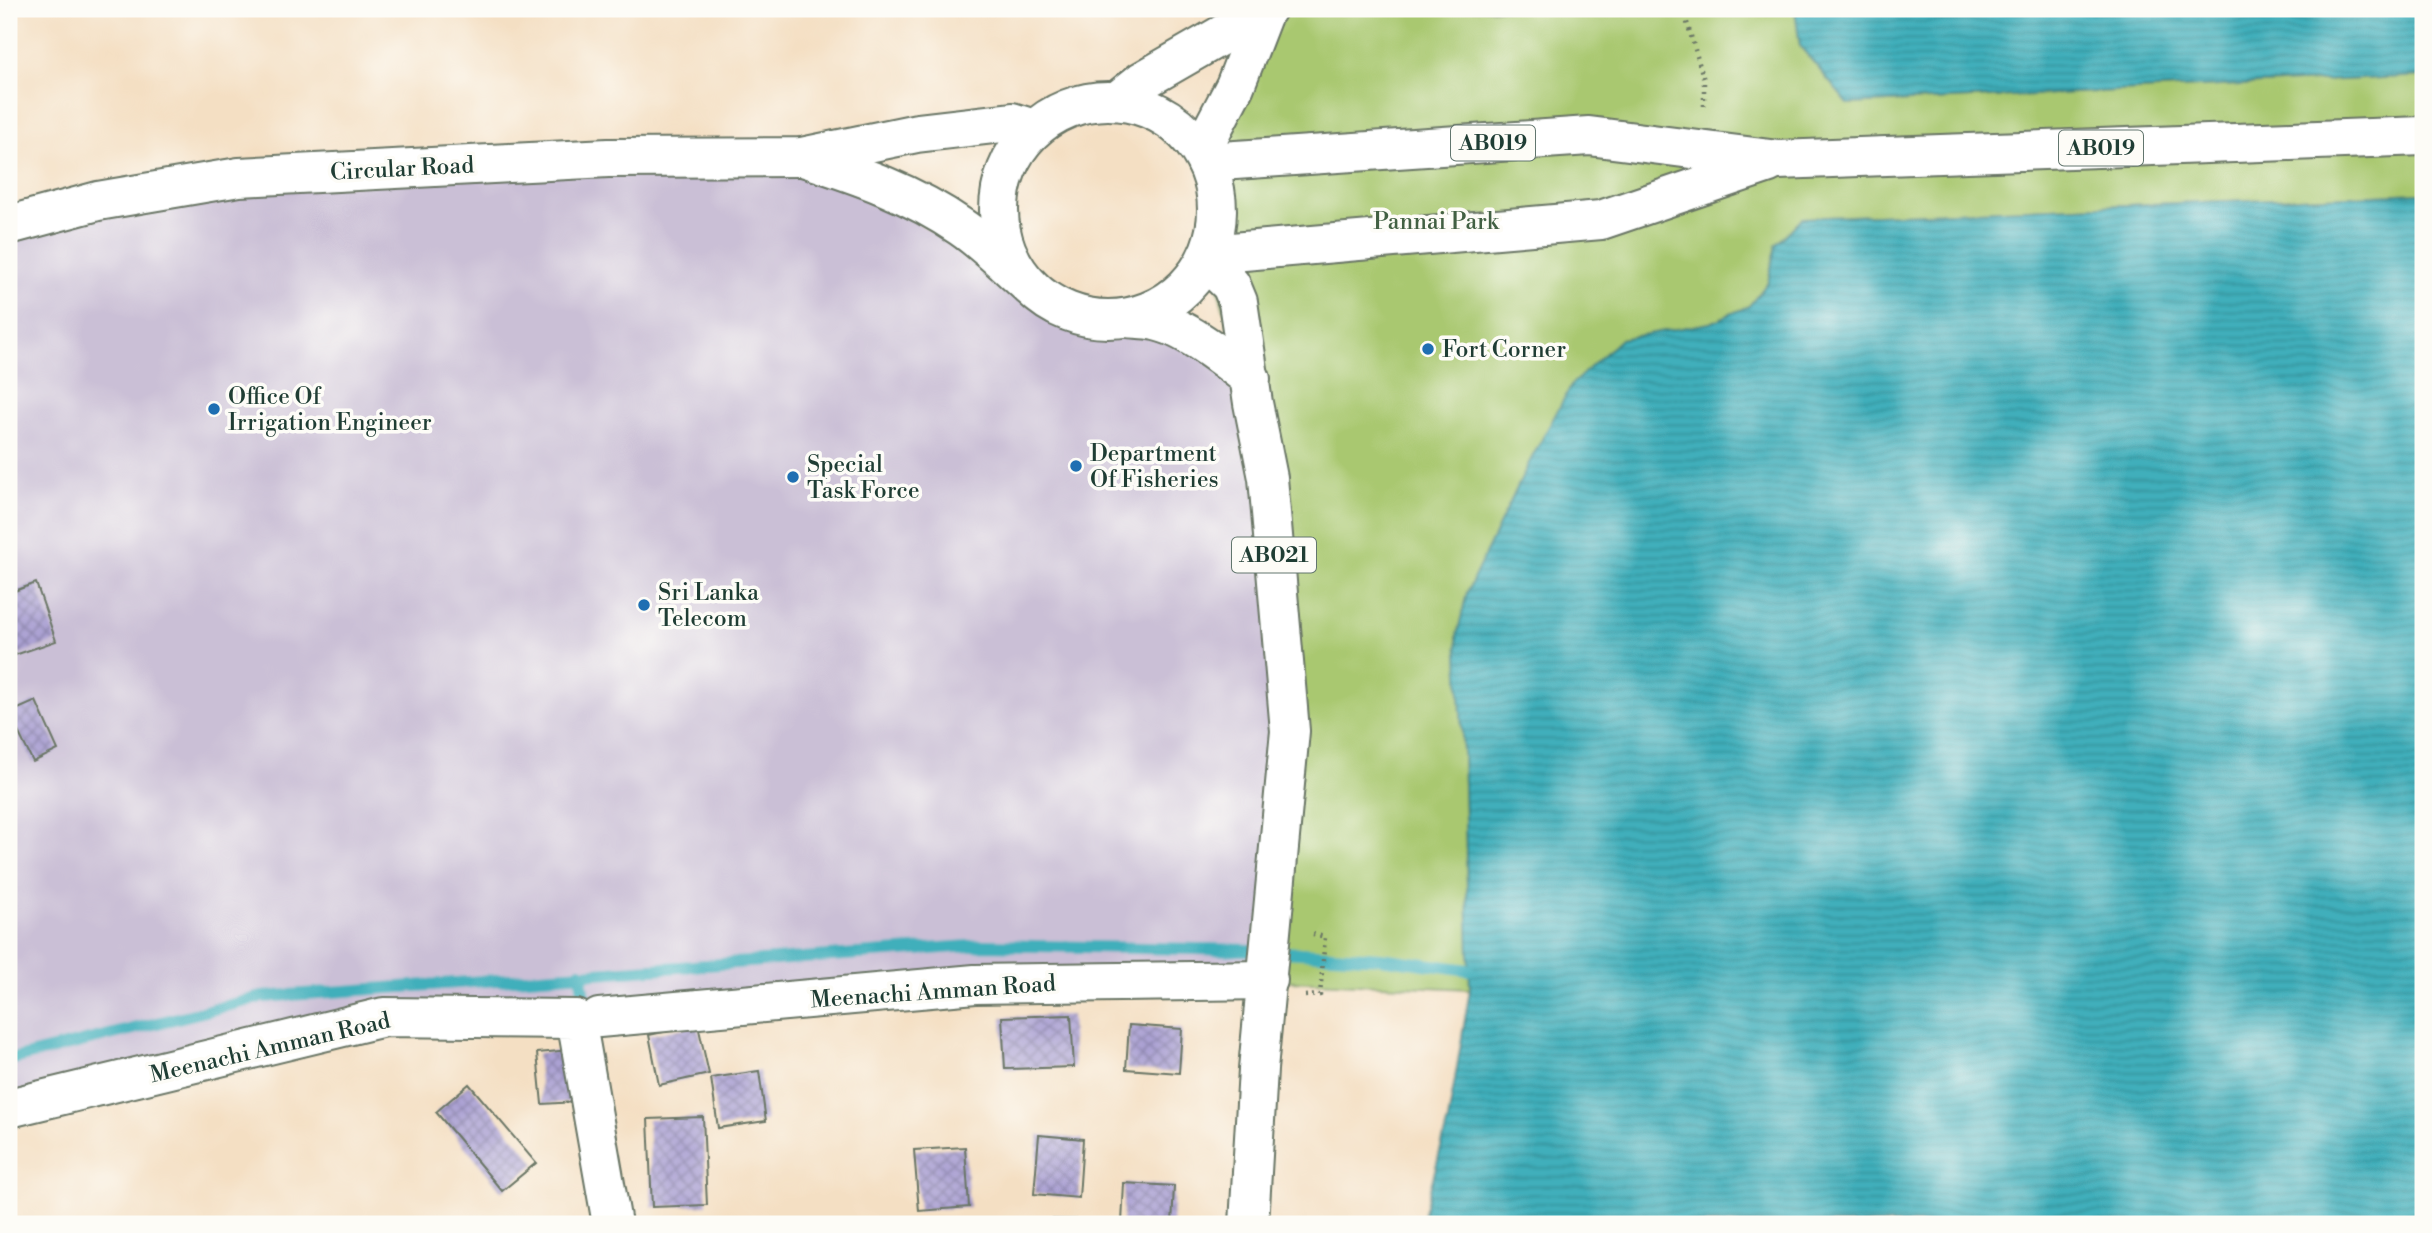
<svg xmlns="http://www.w3.org/2000/svg" width="2432" height="1233" viewBox="0 0 2432 1233" font-family="'Libre Bodoni',serif">
<defs>
<pattern id="water-rules" width="6" height="5" patternUnits="userSpaceOnUse" patternTransform="scale(1.75)"><rect width="6" height="5" fill="#3fafbb"/><path d="M0 2.5h6" fill="none" stroke="#349099"/></pattern>
<pattern id="building-cross-hatch" width="8" height="8" patternUnits="userSpaceOnUse" patternTransform="scale(1.75)"><rect width="8" height="8" fill="#aba1d3"/><path d="M0 0l8 8M0 8l8-8" fill="none" stroke="#8b84ac"/></pattern>
</defs>
<rect width="100%" height="100%" fill="#fdfcf7"/>
<filter id="ink" filterUnits="userSpaceOnUse"><feTurbulence type="fractalNoise" baseFrequency=".0143" numOctaves="2"/><feDisplacementMap in="SourceGraphic" scale="14" xChannelSelector="R" yChannelSelector="G"/><feConvolveMatrix kernelMatrix="1 2 1 2 8 2 1 2 1" color-interpolation-filters="sRGB"/></filter>
<filter id="wash" filterUnits="userSpaceOnUse"><feTurbulence type="fractalNoise" baseFrequency=".00686" numOctaves="4" result="noise"/><feDisplacementMap in="SourceGraphic" scale="28" xChannelSelector="R" yChannelSelector="G"/><feGaussianBlur stdDeviation="1.57" result="paint"/><feColorMatrix in="noise" values="0 0 0 0 0 0 0 0 0 0 0 0 0 0 0 0 0 1.4 0 .05"/><feComposite in="paint" operator="in"/></filter>
<g filter="url(#wash)">
<rect width="100%" height="100%" fill="#f4dfc3"/>
<!-- industrial -->
<path fill="#cabfd6" d="M801 157 1031 287 1049 302 1070 313 1092 319 1155 321 1251 379 1290 731 1268 980 384 1017 9 1108V225L98 201Z"/>
<!-- green -->
<path fill="#a9c86f" stroke="#648252" stroke-width="2" d="M1267 9H1795L1800 46 1848 104 2423 76V193L1802 218 1776 245 1768 282 1749 306 1710 323 1621 339 1457 635 1463 751 1470 989 1268 980 1290 731 1268 478 1209 254 1218 216 1217 194 1206 162Z"/>
<!-- water -->
<g fill="url(#water-rules)" stroke="#2f7678" stroke-width="2">
<path d="M1795 9H2423V76L1848 104 1800 46Z"/>
<path d="M2423 193V1224H1421L1448 1121 1470 989 1463 751 1457 635 1467 592 1529 463 1572 384 1621 339 1710 323 1749 306 1768 282 1776 245 1802 218Z"/>
</g>
<g fill="none" stroke-linecap="round" stroke-linejoin="round">
<!-- stream -->
<g stroke="#3fafbb" stroke-width="12">
<path d="M1284 952 1380 958 1469 970"/>
<path d="M580 972 587 1016"/>
<path d="M9 1060 262 997 984 945 1249 950"/>
</g>
</g>
<g id="blocks">
<!-- building -->
<g fill="url(#building-cross-hatch)">
<path d="M36 583 56 641 9 657V593Z"/>
<path d="M36 701 58 750 33 762 9 713Z"/>
<path d="M1071 1015 1074 1067 1005 1069 1002 1017Z"/>
<path d="M698 1025 709 1074 659 1085 649 1035Z"/>
<path d="M1129 1025 1182 1029 1179 1073 1126 1069Z"/>
<path d="M571 1050 576 1102 542 1104 537 1053Z"/>
<path d="M759 1071 766 1121 718 1128 711 1078Z"/>
<path d="M469 1084 536 1163 502 1191 436 1112Z"/>
<path d="M703 1117 707 1205 652 1207 648 1119Z"/>
<path d="M1039 1135 1083 1139 1079 1198 1034 1194Z"/>
<path d="M965 1147 969 1207 919 1211 914 1150Z"/>
<path d="M1124 1183 1174 1186 1172 1224 1122 1223Z"/>
<path d="M1033 1219 1092 1220V1224H1033Z"/>
</g>
</g>
</g>
<g filter="url(#ink)">
<use href="#blocks" fill-opacity="0" stroke="#6a7666" stroke-width="2"/>
<g fill="none" stroke-linecap="round" stroke-linejoin="round">
<defs>
<g id="street">
<path d="M599 1018 975 984 1268 980"/>
<path d="M9 1108 384 1017 576 1019 612 1224"/>
</g>
<g id="secondary">
<path d="M803 157C859 175 912 193 961 227 986 244 1008 267 1031 287"/>
<path d="M9 225 98 201 239 177 608 158 801 157 917 133 1012 122 1034 129"/>
</g>
<g id="primary">
<circle cx="1108" cy="210" r="109"/>
<path d="M1117 101 1142 81 1267 9"/>
<path d="M1201 151 1235 86 1264 11"/>
<path d="M1206 162 1589 136 1778 160 2423 136"/>
<path d="M1209 254 1601 220 1769 163"/>
<path d="M1206 261 1231 285 1238 302 1253 403 1268 478 1290 731 1258 1069 1249 1224"/>
<path d="M1127 318C1136 319 1146 319 1155 321 1186 327 1226 360 1251 379"/>
</g>
</defs>
<!-- street casing -->
<use href="#street" stroke="#6a7666" stroke-width="42"/>
<!-- secondary casing -->
<use href="#secondary" stroke="#6a7666" stroke-width="42"/>
<!-- primary casing -->
<use href="#primary" stroke="#6a7666" stroke-width="42"/>
<!-- path -->
<g stroke="#6a7666" stroke-width="4.5" stroke-dasharray="2 5" stroke-linecap="butt">
<path d="M1683 9 1704 80V111"/>
<path d="M1305 996 1320 995 1325 937 1313 934"/>
</g>
<!-- street -->
<use href="#street" stroke="#fff" stroke-width="38"/>
<!-- secondary -->
<use href="#secondary" stroke="#fff" stroke-width="38"/>
<!-- primary -->
<use href="#primary" stroke="#fff" stroke-width="38"/>
</g>
</g>
<!-- markers -->
<g fill="#1f6fb2" stroke="#fdfcf7" stroke-width="2.5">
<circle cx="1428" cy="349" r="7"/>
<circle cx="214" cy="409" r="7"/>
<circle cx="1076" cy="466" r="7"/>
<circle cx="793" cy="477" r="7"/>
<circle cx="644" cy="605" r="7"/>
</g>
<g text-anchor="middle" stroke-width="7" stroke-linejoin="round" paint-order="stroke">
<!-- shield labels -->
<g fill="#fdfcf7" stroke="#62766e" stroke-width="2">
<rect x="1451" y="125.5" width="84" height="35" rx="5"/>
<rect x="2059" y="130.5" width="84" height="35" rx="5"/>
<rect x="1232" y="537.5" width="84" height="35" rx="5"/>
</g>
<g font-size="21" font-weight="bold" fill="#1f3d34">
<text x="1493" y="150">AB019</text>
<text x="2101" y="155">AB019</text>
<text x="1274" y="562">AB021</text>
</g>
<!-- street labels -->
<g font-size="23" fill="#1f3d34" stroke="#fdfcf7">
<text transform="translate(402 168) rotate(-3)" y="8">Circular Road</text>
<text transform="translate(933 991) rotate(-4)" y="8">Meenachi Amman Road</text>
<text transform="translate(270 1047) rotate(-13)" y="8">Meenachi Amman Road</text>
</g>
<!-- park labels -->
<g font-size="23" fill="#426043" stroke="#fdfcf7">
<text x="1436" y="229">Pannai Park</text>
</g>
<!-- poi labels -->
<g font-size="23" fill="#1f3d34" stroke="#fdfcf7" text-anchor="start">
<text x="1442" y="357">Fort Corner</text>
<text x="228" y="404">Office Of<tspan x="228" dy="26">Irrigation Engineer</tspan></text>
<text x="1090" y="461">Department<tspan x="1090" dy="26">Of Fisheries</tspan></text>
<text x="807" y="472">Special<tspan x="807" dy="26">Task Force</tspan></text>
<text x="658" y="600">Sri Lanka<tspan x="658" dy="26">Telecom</tspan></text>
</g>
</g>
<!-- margin -->
<rect width="2432" height="1233" fill="none" stroke="#fdfcf7" stroke-width="35"/>
</svg>
